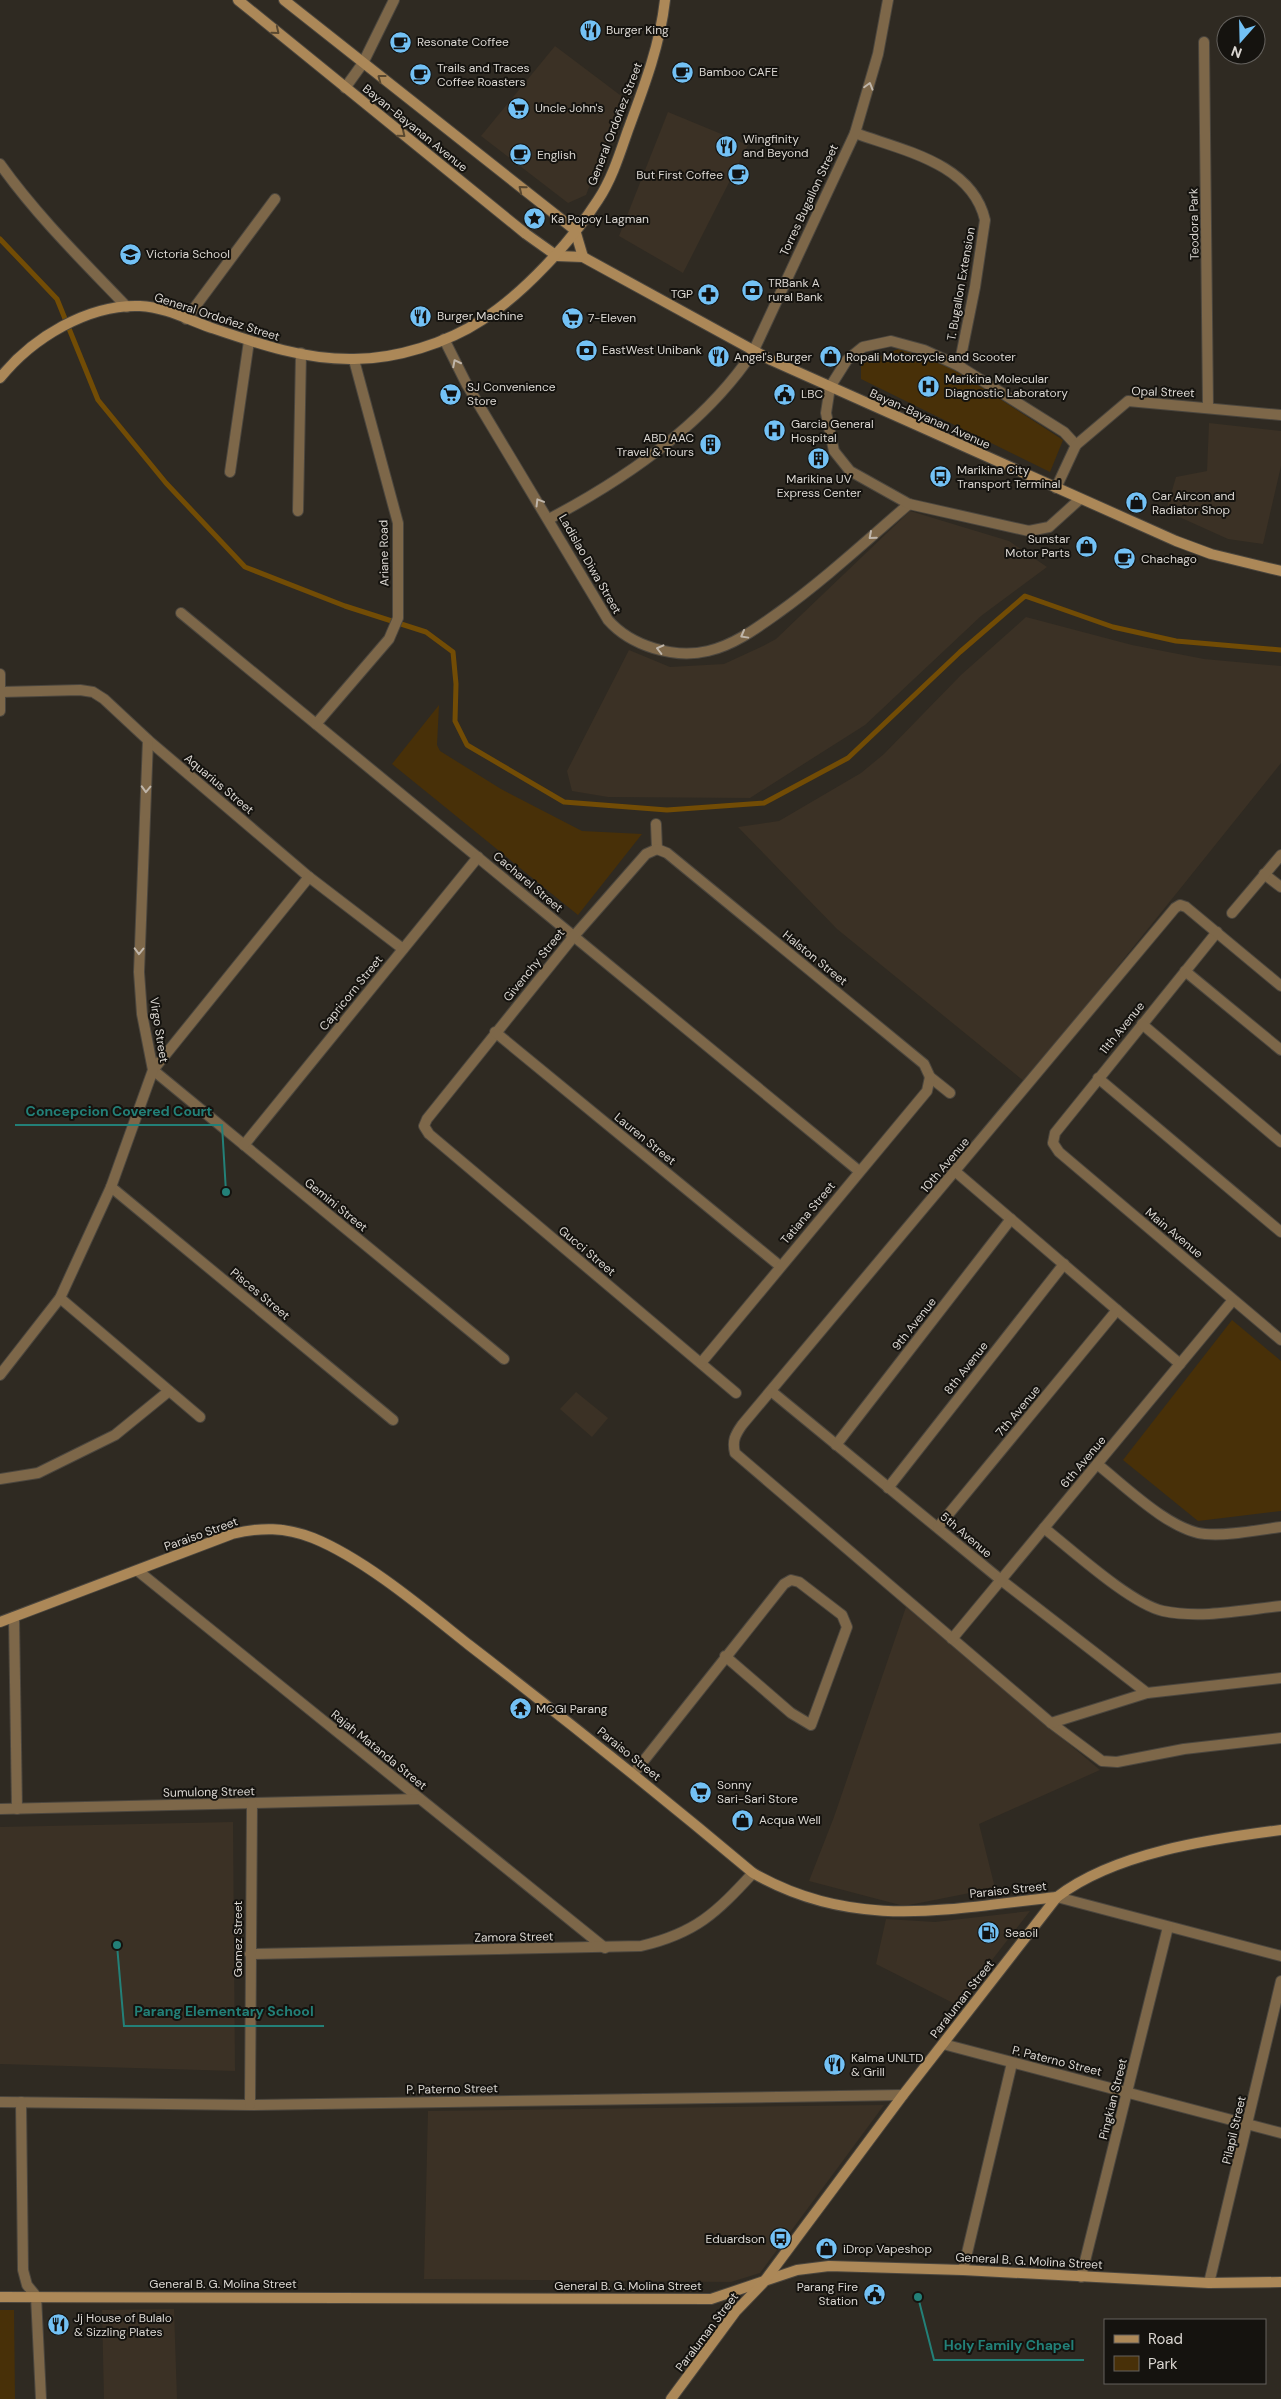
<svg xmlns="http://www.w3.org/2000/svg" width="1281" height="2399" viewBox="0 0 1281 2399" font-family="'DM Sans',sans-serif">
<rect width="100%" height="100%" fill="#2f2a22"/>
<!-- built -->
<g fill="#3b3125">
<path d="M555 46 624 98 586 195 568 203 481 136Z"/>
<path d="M668 112 748 145 683 273 619 236Z"/>
<path d="M1209 423 1281 431V466L1263 544 1228 539 1166 511 1176 477 1207 471Z"/>
<path d="M910 511 1009 541 1047 567 981 616 865 725 750 798 608 797 572 791 567 771 629 650 670 667 724 664 763 646 776 639Z"/>
<path d="M1026 617 1132 645 1204 659 1281 666V763L1025 1082 837 929 738 827 779 821 861 773 884 754 961 675Z"/>
<path d="M576 1392 608 1418 592 1437 560 1409Z"/>
<path d="M906 1607 1100 1770 979 1824 995 1888 904 1906 809 1881 834 1817Z"/>
<path d="M233 1822 235 2071 0 2064V1827Z"/>
<path d="M1030 1911 957 2005 876 1964 886 1919 935 1922Z"/>
<path d="M884 2105 760 2273 731 2282 424 2279 428 2111Z"/>
<path d="M174 2309 177 2399H104L102 2310Z"/>
</g>
<!-- green -->
<g fill="#483008">
<path d="M901 348 955 370 1063 440 1050 472 861 379V364Z"/>
<path d="M439 705 437 745 440 751 501 789 582 831 642 834 578 915 392 764Z"/>
<path d="M1232 1320 1281 1361V1511L1198 1521 1123 1460Z"/>
<path d="M0 2310H14L15 2399H0Z"/>
</g>
<g fill="none" stroke-linecap="round" stroke-linejoin="round">
<!-- stream -->
<path stroke="#724c05" stroke-width="5" d="M0 239 57 299 98 400 166 483 245 567 345 606 426 632 453 652 456 684 455 721 467 745 564 802 667 810 764 803 848 758 960 652 1025 596 1113 627 1176 641 1281 650"/>
<defs>
<g id="street">
<path d="M1204 42 1208 407"/>
<path d="M345 88 363 63 394 0"/>
<path d="M855 133C901 150 972 163 985 220L975 287 959 366"/>
<path d="M0 164C37 216 83 261 127 307"/>
<path d="M186 319 275 199"/>
<path d="M444 339 467 385 608 620C631 646 674 659 708 651 734 645 757 628 778 613 824 580 866 541 909 504"/>
<path d="M1076 445 1064 432 959 366 924 350 891 341 863 347 847 360 830 387 826 413 834 451 850 471 909 504 1029 531 1049 527 1080 499"/>
<path d="M230 472 249 341"/>
<path d="M1056 488 1076 445 1128 401 1281 415"/>
<path d="M298 511 301 353"/>
<path d="M549 519C625 479 705 424 753 352L855 133 878 54 888 0"/>
<path d="M181 613 859 1171"/>
<path d="M0 674V711"/>
<path d="M1 692 80 690 93 692 104 699 148 740 309 877 403 949"/>
<path d="M316 724 389 639 398 618V523L354 360"/>
<path d="M656 824 657 849 646 854 574 936 427 1119 424 1126 429 1134 736 1393"/>
<path d="M657 849 667 853 924 1064 930 1077 950 1093"/>
<path d="M1264 874 1281 887"/>
<path d="M1232 913 1281 855"/>
<path d="M1217 932 1055 1133 1053 1143 1059 1152 1281 1340"/>
<path d="M1185 971 1281 1050"/>
<path d="M1281 986 1186 907 1180 905 1175 908 742 1425C735 1435 732 1441 735 1453L1051 1723 1102 1761 1117 1762 1184 1749 1281 1738"/>
<path d="M1142 1024 1281 1142"/>
<path d="M495 1032 780 1266"/>
<path d="M153 1070 504 1359"/>
<path d="M153 1070 309 877"/>
<path d="M1098 1078 1281 1232"/>
<path d="M244 1145 478 857"/>
<path d="M956 1172 1180 1364"/>
<path d="M111 1187 393 1420"/>
<path d="M60 1298 200 1417"/>
<path d="M701 1363 927 1091 930 1077"/>
<path d="M0 1375 60 1298 111 1187 153 1070 142 1014 139 972 148 740"/>
<path d="M771 1391 1001 1580 1147 1693"/>
<path d="M836 1445 1011 1219"/>
<path d="M1097 1464C1125 1486 1170 1531 1205 1534 1230 1536 1256 1530 1281 1527"/>
<path d="M0 1479 38 1473 115 1435 169 1391"/>
<path d="M888 1488 1064 1264"/>
<path d="M938 1527 1117 1310"/>
<path d="M1044 1528C1072 1550 1131 1604 1163 1611 1201 1619 1243 1610 1281 1606"/>
<path d="M138 1571 605 1948"/>
<path d="M14 1617 17 1809"/>
<path d="M952 1639 1233 1300"/>
<path d="M1051 1723 1147 1693 1281 1678"/>
<path d="M634 1773 784 1584 791 1580 799 1582 842 1615 847 1627 811 1725 791 1713 725 1656"/>
<path d="M0 1809 420 1799"/>
<path d="M1057 1897 1281 1956"/>
<path d="M250 1954 641 1946C696 1933 716 1913 753 1873"/>
<path d="M943 2044 1281 2133"/>
<path d="M0 2102 250 2105 903 2095"/>
<path d="M21 2102 23 2270 27 2285 36 2296 41 2399"/>
<path d="M250 2105 252 1804"/>
<path d="M963 2270 1012 2063"/>
<path d="M1081 2277 1168 1927"/>
<path d="M1209 2283 1281 1981"/>
</g>
<g id="secondary">
<path d="M238 0 526 234 557 256 583 257 771 360 1176 541 1211 554 1281 571"/>
<path d="M284 0 575 230 583 257"/>
<path d="M0 378C32 338 88 304 140 306 164 307 187 319 209 327 256 343 304 360 354 359 396 359 447 343 482 320 524 293 571 242 598 200 612 179 620 153 628 130 644 87 660 45 665 0"/>
<path d="M0 1622 232 1534C261 1527 285 1527 313 1538 365 1559 425 1610 469 1645 565 1719 660 1795 753 1873 854 1931 948 1909 1057 1897"/>
<path d="M0 2297 711 2299 797 2270 829 2266 963 2270 1209 2283 1281 2282"/>
<path d="M671 2399 736 2311 763 2283 903 2095 1057 1897C1114 1853 1210 1839 1281 1830"/>
</g>
</defs>
<!-- street casing -->
<use href="#street" stroke="#4b463e" stroke-width="12"/>
<!-- secondary casing -->
<use href="#secondary" stroke="#4b463e" stroke-width="12"/>
<!-- street -->
<use href="#street" stroke="#7d6749" stroke-width="10"/>
<!-- secondary -->
<use href="#secondary" stroke="#ac8858" stroke-width="10"/>
</g>
<!-- one-way arrows -->
<defs><path id="oneway-chevron" d="M-2-3.5L2.5 0L-2 3.5" fill="none" stroke-width="1.6" stroke-linecap="round" stroke-linejoin="round" transform="scale(1.25)"/></defs>
<g stroke="#594830">
<use href="#oneway-chevron" transform="translate(276 31) rotate(39)"/>
<use href="#oneway-chevron" transform="translate(381 78) rotate(-143)"/>
<use href="#oneway-chevron" transform="translate(402 134) rotate(39)"/>
<use href="#oneway-chevron" transform="translate(522 189) rotate(-141)"/>
</g>
<g stroke="#bfb5a9">
<use href="#oneway-chevron" transform="translate(869 86) rotate(-74)"/>
<use href="#oneway-chevron" transform="translate(456 363) rotate(-117)"/>
<use href="#oneway-chevron" transform="translate(539 502) rotate(-121)"/>
<use href="#oneway-chevron" transform="translate(872 536) rotate(139)"/>
<use href="#oneway-chevron" transform="translate(744 635) rotate(151)"/>
<use href="#oneway-chevron" transform="translate(660 649) rotate(-166)"/>
<use href="#oneway-chevron" transform="translate(146 789) rotate(92)"/>
<use href="#oneway-chevron" transform="translate(139 951) rotate(91)"/>
</g>
<!-- icons -->
<defs>
<symbol id="restaurant-disc" viewBox="-11 -11 22 22"><circle r="9.5" fill="#73c1f5" stroke="#15130f"/><path d="M-5-6h1v4h1v-4h1v4h1v-4h1v5L-1.5 .5V6h-2V.5L-5-1ZM5-6V6H3V1.5H1.5Q1.5-4 5-6Z" fill="#111"/></symbol>
<symbol id="cafe-disc" viewBox="-11 -11 22 22"><circle r="9.5" fill="#73c1f5" stroke="#15130f"/><path d="M-5.5-4.5H6V0H3Q3 3.5 0 3.5H-2.5Q-5.5 3.5-5.5 0ZM3-3.2v2h1.7v-2ZM-6 4.5H4V6H-6Z" fill="#111"/></symbol>
<symbol id="supermarket-disc" viewBox="-11 -11 22 22"><circle r="9.5" fill="#73c1f5" stroke="#15130f"/><path d="M-6-5.5h2.5l.6 2H6L4.5 2H-2.5L-4.4-4H-6ZM-1.5 3.2a1.3 1.3 0 1 0 .1 0ZM3 3.2a1.3 1.3 0 1 0 .1 0Z" fill="#111"/></symbol>
<symbol id="sight-disc" viewBox="-11 -11 22 22"><circle r="9.5" fill="#73c1f5" stroke="#15130f"/><path d="M0-6L1.8-2.2L6-1.7L2.9 1.2L3.7 5.4L0 3.3L-3.7 5.4L-2.9 1.2L-6-1.7L-1.8-2.2Z" fill="#111"/></symbol>
<symbol id="school-disc" viewBox="-11 -11 22 22"><circle r="9.5" fill="#73c1f5" stroke="#15130f"/><path d="M0-5L7-2L0 1L-7-2ZM-4 1L0 2.5L4 1V4Q0 6-4 4Z" fill="#111"/></symbol>
<symbol id="bank-disc" viewBox="-11 -11 22 22"><circle r="9.5" fill="#73c1f5" stroke="#15130f"/><path d="M-6-4H6V4H-6ZM0-2.3a2.3 2.3 0 1 0 0 4.6a2.3 2.3 0 1 0 0-4.6Z" fill="#111"/></symbol>
<symbol id="pharmacy-disc" viewBox="-11 -11 22 22"><circle r="9.5" fill="#73c1f5" stroke="#15130f"/><path d="M-2-6h4v4h4v4h-4v4h-4v-4h-4v-4h4Z" fill="#111"/></symbol>
<symbol id="shop-disc" viewBox="-11 -11 22 22"><circle r="9.5" fill="#73c1f5" stroke="#15130f"/><path d="M-5-2.5h2.3a2.7 3.5 0 0 1 5.4 0H5L5.5 6h-11ZM-1.5-2.5h3a1.5 2.3 0 0 0-3 0Z" fill="#111"/></symbol>
<symbol id="hospital-disc" viewBox="-11 -11 22 22"><circle r="9.5" fill="#73c1f5" stroke="#15130f"/><path d="M-5-5h3v3.5h4V-5h3V5h-3V1.5h-4V5h-3Z" fill="#111"/></symbol>
<symbol id="civic-disc" viewBox="-11 -11 22 22"><circle r="9.5" fill="#73c1f5" stroke="#15130f"/><path d="M-.6-6.5H3V-4.5H.6V-3L4-1V1h2V6H-6V1h2V-1L-.6-3ZM-1.2 2.5V6h2.4V2.5Z" fill="#111"/></symbol>
<symbol id="building-disc" viewBox="-11 -11 22 22"><circle r="9.5" fill="#73c1f5" stroke="#15130f"/><path d="M-4-6H4V6H1V3H-1V6H-4ZM-2.5-4.3h1.7v1.8h-1.7ZM.8-4.3h1.7v1.8H.8ZM-2.5-1h1.7V.8h-1.7ZM.8-1h1.7V.8H.8Z" fill="#111"/></symbol>
<symbol id="bus-disc" viewBox="-11 -11 22 22"><circle r="9.5" fill="#73c1f5" stroke="#15130f"/><path d="M-5-6H5V4H4V6H2V4H-2V6H-4V4H-5ZM-3.5-4V0h7V-4ZM-3.5 1.2v1.5H-2V1.2ZM2 1.2v1.5H3.5V1.2Z" fill="#111"/></symbol>
<symbol id="temple-disc" viewBox="-11 -11 22 22"><circle r="9.5" fill="#73c1f5" stroke="#15130f"/><path d="M0-6L5-2H3V0L6.5 2.5H4V6H1.5V3h-3V6H-4V2.5H-6.5L-3 0V-2H-5Z" fill="#111"/></symbol>
<symbol id="fuel-disc" viewBox="-11 -11 22 22"><circle r="9.5" fill="#73c1f5" stroke="#15130f"/><path d="M-5.5-6h7V0h2V4h1.3V-2.5L3-4.5l.8-.8L6-3V5H2.5V1h-1V6h-7ZM-4.2-4.7v3.2H.2V-4.7Z" fill="#111"/></symbol>
</defs>
<g fill-rule="evenodd">
<use href="#restaurant-disc" x="578" y="18" width="25" height="25"/>
<use href="#cafe-disc" x="388" y="30" width="25" height="25"/>
<use href="#cafe-disc" x="670" y="60" width="25" height="25"/>
<use href="#cafe-disc" x="408" y="62" width="25" height="25"/>
<use href="#supermarket-disc" x="506" y="96" width="25" height="25"/>
<use href="#restaurant-disc" x="714" y="134" width="25" height="25"/>
<use href="#cafe-disc" x="508" y="142" width="25" height="25"/>
<use href="#cafe-disc" x="726" y="162" width="25" height="25"/>
<use href="#sight-disc" x="522" y="206" width="25" height="25"/>
<use href="#school-disc" x="118" y="242" width="25" height="25"/>
<use href="#bank-disc" x="740" y="278" width="25" height="25"/>
<use href="#pharmacy-disc" x="696" y="282" width="25" height="25"/>
<use href="#restaurant-disc" x="408" y="304" width="25" height="25"/>
<use href="#supermarket-disc" x="560" y="306" width="25" height="25"/>
<use href="#bank-disc" x="574" y="338" width="25" height="25"/>
<use href="#restaurant-disc" x="706" y="344" width="25" height="25"/>
<use href="#shop-disc" x="818" y="344" width="25" height="25"/>
<use href="#hospital-disc" x="916" y="374" width="25" height="25"/>
<use href="#supermarket-disc" x="438" y="382" width="25" height="25"/>
<use href="#civic-disc" x="772" y="382" width="25" height="25"/>
<use href="#hospital-disc" x="762" y="418" width="25" height="25"/>
<use href="#building-disc" x="698" y="432" width="25" height="25"/>
<use href="#building-disc" x="806" y="446" width="25" height="25"/>
<use href="#bus-disc" x="928" y="464" width="25" height="25"/>
<use href="#shop-disc" x="1124" y="490" width="25" height="25"/>
<use href="#shop-disc" x="1074" y="534" width="25" height="25"/>
<use href="#cafe-disc" x="1112" y="546" width="25" height="25"/>
<use href="#temple-disc" x="508" y="1696" width="25" height="25"/>
<use href="#supermarket-disc" x="688" y="1780" width="25" height="25"/>
<use href="#shop-disc" x="730" y="1808" width="25" height="25"/>
<use href="#fuel-disc" x="976" y="1920" width="25" height="25"/>
<use href="#restaurant-disc" x="822" y="2052" width="25" height="25"/>
<use href="#bus-disc" x="768" y="2226" width="25" height="25"/>
<use href="#shop-disc" x="814" y="2236" width="25" height="25"/>
<use href="#civic-disc" x="862" y="2282" width="25" height="25"/>
<use href="#restaurant-disc" x="46" y="2312" width="25" height="25"/>
</g>
<g text-anchor="middle" stroke-width="4" stroke-linejoin="round" paint-order="stroke">
<!-- poi labels -->
<g font-size="12" fill="#dbd7d2" stroke="#15130f" text-anchor="start">
<text x="606" y="34">Burger King</text>
<text x="417" y="46">Resonate Coffee</text>
<text x="437" y="72">Trails and Traces<tspan x="437" dy="14">Coffee Roasters</tspan></text>
<text x="699" y="76">Bamboo CAFE</text>
<text x="535" y="112">Uncle John's</text>
<text x="743" y="143">Wingfinity<tspan x="743" dy="14">and Beyond</tspan></text>
<text x="537" y="159">English</text>
<text x="723" y="179" text-anchor="end">But First Coffee</text>
<text x="551" y="223">Ka Popoy Lagman</text>
<text x="146" y="258">Victoria School</text>
<text x="768" y="287">TRBank A<tspan x="768" dy="14">rural Bank</tspan></text>
<text x="693" y="298" text-anchor="end">TGP</text>
<text x="437" y="320">Burger Machine</text>
<text x="588" y="322">7-Eleven</text>
<text x="602" y="354">EastWest Unibank</text>
<text x="734" y="361">Angel's Burger</text>
<text x="846" y="361">Ropali Motorcycle and Scooter</text>
<text x="945" y="383">Marikina Molecular<tspan x="945" dy="14">Diagnostic Laboratory</tspan></text>
<text x="467" y="391">SJ Convenience<tspan x="467" dy="14">Store</tspan></text>
<text x="801" y="398">LBC</text>
<text x="791" y="428">Garcia General<tspan x="791" dy="14">Hospital</tspan></text>
<text x="694" y="442" text-anchor="end">ABD AAC<tspan x="694" dy="14">Travel &amp; Tours</tspan></text>
<text x="957" y="474">Marikina City<tspan x="957" dy="14">Transport Terminal</tspan></text>
<text x="819" y="483" text-anchor="middle">Marikina UV<tspan x="819" dy="14">Express Center</tspan></text>
<text x="1152" y="500">Car Aircon and<tspan x="1152" dy="14">Radiator Shop</tspan></text>
<text x="1070" y="543" text-anchor="end">Sunstar<tspan x="1070" dy="14">Motor Parts</tspan></text>
<text x="1141" y="563">Chachago</text>
<text x="536" y="1713">MCGI Parang</text>
<text x="717" y="1789">Sonny<tspan x="717" dy="14">Sari-Sari Store</tspan></text>
<text x="759" y="1824">Acqua Well</text>
<text x="1005" y="1937">Seaoil</text>
<text x="851" y="2062">Kalma UNLTD<tspan x="851" dy="14">&amp; Grill</tspan></text>
<text x="765" y="2243" text-anchor="end">Eduardson</text>
<text x="843" y="2253">iDrop Vapeshop</text>
<text x="858" y="2291" text-anchor="end">Parang Fire<tspan x="858" dy="14">Station</tspan></text>
<text x="74" y="2322">Jj House of Bulalo<tspan x="74" dy="14">&amp; Sizzling Plates</tspan></text>
</g>
<!-- street labels -->
<g font-size="12" fill="#dbd7d2" stroke="#15130f">
<text transform="translate(615 124) rotate(-69)" y="4">General Ordoñez Street</text>
<text transform="translate(415 128) rotate(39)" y="4">Bayan-Bayanan Avenue</text>
<text transform="translate(809 200) rotate(-65)" y="4">Torres Bugallon Street</text>
<text transform="translate(1194 224) rotate(-91)" y="4">Teodora Park</text>
<text transform="translate(961 284) rotate(-80)" y="4">T. Bugallon Extension</text>
<text transform="translate(217 317) rotate(18)" y="4">General Ordoñez Street</text>
<text transform="translate(1163 392) rotate(2)" y="4">Opal Street</text>
<text transform="translate(930 419) rotate(24)" y="4">Bayan-Bayanan Avenue</text>
<text transform="translate(384 553) rotate(-91)" y="4">Ariane Road</text>
<text transform="translate(590 564) rotate(60)" y="4">Ladislao Diwa Street</text>
<text transform="translate(219 784) rotate(40)" y="4">Aquarius Street</text>
<text transform="translate(528 882) rotate(40)" y="4">Cacharel Street</text>
<text transform="translate(815 958) rotate(39)" y="4">Halston Street</text>
<text transform="translate(534 965) rotate(-51)" y="4">Givenchy Street</text>
<text transform="translate(351 993) rotate(-51)" y="4">Capricorn Street</text>
<text transform="translate(1122 1028) rotate(-51)" y="4">11th Avenue</text>
<text transform="translate(159 1030) rotate(81)" y="4">Virgo Street</text>
<text transform="translate(645 1139) rotate(39)" y="4">Lauren Street</text>
<text transform="translate(945 1165) rotate(-50)" y="4">10th Avenue</text>
<text transform="translate(336 1205) rotate(39)" y="4">Gemini Street</text>
<text transform="translate(808 1213) rotate(-50)" y="4">Tatiana Street</text>
<text transform="translate(1174 1233) rotate(40)" y="4">Main Avenue</text>
<text transform="translate(587 1251) rotate(40)" y="4">Gucci Street</text>
<text transform="translate(260 1294) rotate(40)" y="4">Pisces Street</text>
<text transform="translate(914 1324) rotate(-52)" y="4">9th Avenue</text>
<text transform="translate(966 1368) rotate(-52)" y="4">8th Avenue</text>
<text transform="translate(1018 1411) rotate(-50)" y="4">7th Avenue</text>
<text transform="translate(1083 1462) rotate(-50)" y="4">6th Avenue</text>
<text transform="translate(201 1534) rotate(-20)" y="4">Paraiso Street</text>
<text transform="translate(966 1535) rotate(40)" y="4">5th Avenue</text>
<text transform="translate(379 1750) rotate(39)" y="4">Rajah Matanda Street</text>
<text transform="translate(629 1754) rotate(39)" y="4">Paraiso Street</text>
<text transform="translate(209 1792) rotate(-1)" y="4">Sumulong Street</text>
<text transform="translate(1008 1890) rotate(-6)" y="4">Paraiso Street</text>
<text transform="translate(514 1937) rotate(-1)" y="4">Zamora Street</text>
<text transform="translate(238 1939) rotate(-90)" y="4">Gomez Street</text>
<text transform="translate(962 1999) rotate(-52)" y="4">Paraluman Street</text>
<text transform="translate(1057 2061) rotate(14)" y="4">P. Paterno Street</text>
<text transform="translate(452 2089) rotate(-1)" y="4">P. Paterno Street</text>
<text transform="translate(1113 2099) rotate(-76)" y="4">Pingkian Street</text>
<text transform="translate(1234 2130) rotate(-77)" y="4">Pilapil Street</text>
<text transform="translate(1029 2261) rotate(3)" y="4">General B. G. Molina Street</text>
<text x="223" y="2288">General B. G. Molina Street</text>
<text x="628" y="2290">General B. G. Molina Street</text>
<text transform="translate(707 2332) rotate(-53)" y="4">Paraluman Street</text>
</g>
</g>
<!-- callouts -->
<path fill="none" stroke="#238078" stroke-width="2" d="M226 1192L222 1125H15M117 1945L124 2026H324M918 2297L934 2360H1084"/>
<g fill="#238078" stroke="#15130f" stroke-width="2">
<circle cx="226" cy="1192" r="5"/>
<circle cx="117" cy="1945" r="5"/>
<circle cx="918" cy="2297" r="5"/>
</g>
<g font-size="14" text-anchor="middle" font-weight="bold" fill="#238078" stroke="#15130f" stroke-width="4" stroke-linejoin="round" paint-order="stroke">
<text x="119" y="1116">Concepcion Covered Court</text>
<text x="224" y="2016">Parang Elementary School</text>
<text x="1009" y="2350">Holy Family Chapel</text>
</g>
<!-- legend -->
<rect x="1104" y="2319" width="162" height="65" fill="#15130f" stroke="#64615d"/>
<rect x="1114" y="2335" width="25" height="8" fill="#ac8858" stroke="#64615d"/>
<text x="1148" y="2344" font-size="15" fill="#dbd7d2">Road</text>
<rect x="1114" y="2356" width="25" height="15" fill="#483008" stroke="#64615d"/>
<text x="1148" y="2369" font-size="15" fill="#dbd7d2">Park</text>
<!-- north arrow -->
<g transform="translate(1241 40) rotate(200)"><circle r="24" fill="#15130f" stroke="#64615d"/>
<path d="M0-4L9 19L0 12L-9 19Z" fill="#73c1f5"/>
<text y="-8" font-size="14" font-weight="bold" text-anchor="middle" fill="#dbd7d2">N</text>
</g>
</svg>
